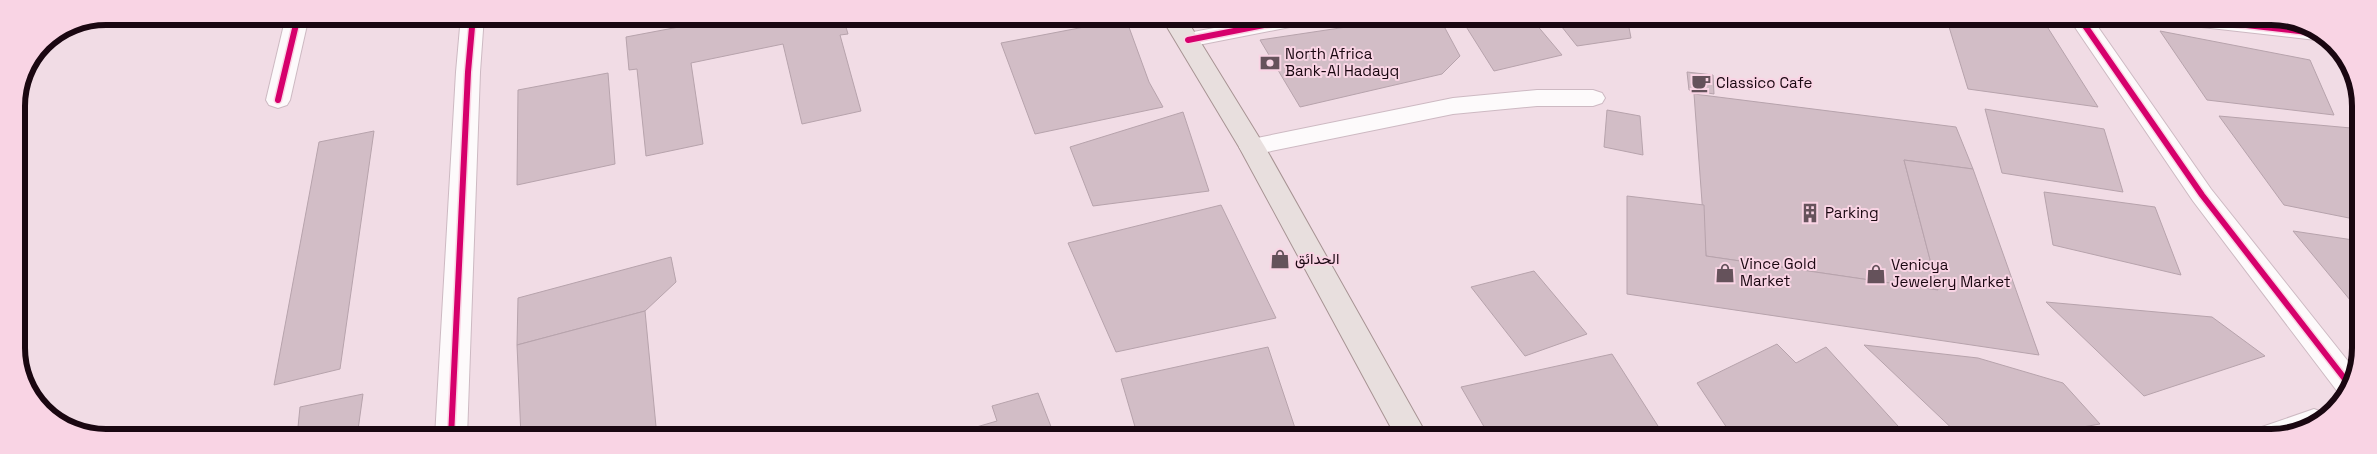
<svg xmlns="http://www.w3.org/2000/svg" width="2377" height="454" viewBox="0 0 2377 454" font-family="'Space Grotesk',Vazirmatn,sans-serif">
<rect width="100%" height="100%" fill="#f1dce5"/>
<!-- building -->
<g fill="#d2bdc6" stroke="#b7a3ac">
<path d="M737 16 843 17 848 34 840 35 861 111 802 124 783 44 691 63 703 144 646 156 637 69 629 70 626 37Z"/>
<path d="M1413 17H1439L1460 56 1442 74 1300 107 1260 40Z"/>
<path d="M1460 17H1530L1562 55 1494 71Z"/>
<path d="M1554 17H1627L1631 38 1577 46Z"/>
<path d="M1946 17H2041L2098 107 1968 89Z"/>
<path d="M1126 19 1149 82 1163 107 1035 134 1001 43Z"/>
<path d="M2160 31 2310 60 2334 115 2207 100Z"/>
<path d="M1687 72 1713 75 1714 94 1689 90Z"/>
<path d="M608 73 615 164 517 185 518 90Z"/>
<path d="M1694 94 1956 127 1973 169 1904 160 1938 290 1706 256Z"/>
<path d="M1985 109 2104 129 2123 192 2002 173Z"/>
<path d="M1607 110 1640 116 1643 155 1604 147Z"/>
<path d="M1183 112 1209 191 1093 206 1070 147Z"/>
<path d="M2219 116 2351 128 2359 146V220L2284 205Z"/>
<path d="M374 131 340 369 274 385 319 142Z"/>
<path d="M1904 160 1973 169 2039 355 1627 294V196L1704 205 1706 256 1938 290Z"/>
<path d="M2044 192 2155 207 2181 275 2053 245Z"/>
<path d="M1221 205 1276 318 1116 352 1068 243Z"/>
<path d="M2293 231 2360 241V312Z"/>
<path d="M671 257 676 282 645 311 517 345 518 298Z"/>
<path d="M1534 271 1587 334 1525 356 1471 287Z"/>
<path d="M2046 302 2212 317 2265 356 2144 396Z"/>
<path d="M645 311 657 437H521L517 345Z"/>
<path d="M1777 344 1796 363 1826 347 1908 437H1733L1697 383Z"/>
<path d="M1864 345 1978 358 2063 383 2100 424 2024 437H1961Z"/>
<path d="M1268 347 1298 437H1138L1121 379Z"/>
<path d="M1612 354 1665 437H1490L1461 387Z"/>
<path d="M1038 393 1055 437H949V435L997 421 992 406Z"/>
<path d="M363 394 357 437H297L300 407Z"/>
</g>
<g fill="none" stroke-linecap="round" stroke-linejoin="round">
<defs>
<g id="minor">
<path d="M286 16H309L290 100 287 105 278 108 269 105 266 100Z"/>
<path d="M461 16H484L480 72 467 437H435L456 72Z"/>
<path d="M1271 17H1317L1313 22 1305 24 1188 47 1180 45 1176 40 1180 35 1188 33Z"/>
<path d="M2068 17H2091L2211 189 2355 370 2342 393 2337 391 2193 201Z"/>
<path d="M2164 17H2237L2297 24 2325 37 2316 40 2175 24 2167 22Z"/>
<path d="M1537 90H1593L1602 93 1605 98 1602 103 1593 106H1537L1453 114 1252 155 1243 153 1239 147 1243 141 1252 139 1453 98Z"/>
<path d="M2314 409 2325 413 2327 417 2277 438H2251L2256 429Z"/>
</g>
<path id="major" d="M1161 17H1185L1265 147 1428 437H1396L1239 147Z"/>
</defs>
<!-- minor casing -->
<use href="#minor" stroke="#cdb9c2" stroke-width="2"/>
<!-- major casing -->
<use href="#major" stroke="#a79393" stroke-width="2"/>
<!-- minor -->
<use href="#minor" fill="#fdfafb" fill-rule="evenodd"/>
<!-- major -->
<use href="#major" fill="#e8dfde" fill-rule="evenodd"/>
<defs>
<g id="cycleway">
<path d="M2079 17 2202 195 2348 383"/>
<path d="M2175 17 2316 33"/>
<path d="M1188 40 1305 17"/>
<path d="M278 100 298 16"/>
<path d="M451 437 468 72 473 16"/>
</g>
</defs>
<!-- cycleway casing -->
<use href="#cycleway" stroke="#f9d4e4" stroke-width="9"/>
<!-- cycleway -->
<use href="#cycleway" stroke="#d6006c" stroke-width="6"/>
</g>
<!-- icons -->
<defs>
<symbol id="bank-bare" viewBox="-9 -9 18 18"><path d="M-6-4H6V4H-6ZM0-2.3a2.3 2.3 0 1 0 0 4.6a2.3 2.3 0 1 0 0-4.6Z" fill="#65525b" stroke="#f9d4e4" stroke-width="2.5" paint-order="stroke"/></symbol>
<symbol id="cafe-bare" viewBox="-9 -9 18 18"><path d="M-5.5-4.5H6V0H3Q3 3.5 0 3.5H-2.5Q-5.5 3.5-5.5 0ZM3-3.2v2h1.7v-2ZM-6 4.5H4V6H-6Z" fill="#65525b" stroke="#f9d4e4" stroke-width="2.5" paint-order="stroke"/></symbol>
<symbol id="building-bare" viewBox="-9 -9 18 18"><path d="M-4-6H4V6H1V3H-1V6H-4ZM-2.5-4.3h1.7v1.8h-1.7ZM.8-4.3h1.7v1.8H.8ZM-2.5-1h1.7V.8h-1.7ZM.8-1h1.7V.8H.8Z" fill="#65525b" stroke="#f9d4e4" stroke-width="2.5" paint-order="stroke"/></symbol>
<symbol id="shop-bare" viewBox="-9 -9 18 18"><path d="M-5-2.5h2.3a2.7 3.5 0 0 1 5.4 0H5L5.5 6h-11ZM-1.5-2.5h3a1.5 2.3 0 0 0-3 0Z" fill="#65525b" stroke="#f9d4e4" stroke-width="2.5" paint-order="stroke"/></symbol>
</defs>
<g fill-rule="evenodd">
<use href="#bank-bare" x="1256" y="49" width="28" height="28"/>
<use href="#cafe-bare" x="1687" y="69" width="28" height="28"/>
<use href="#building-bare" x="1796" y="199" width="28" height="28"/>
<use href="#shop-bare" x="1266" y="245" width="28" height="28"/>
<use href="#shop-bare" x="1711" y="259" width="28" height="28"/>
<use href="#shop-bare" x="1862" y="260" width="28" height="28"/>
</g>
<g text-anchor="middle" stroke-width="4" stroke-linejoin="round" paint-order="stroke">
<!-- poi labels -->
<g font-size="15" fill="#1a0711" stroke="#f9d4e4" text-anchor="start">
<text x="1285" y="59">North Africa<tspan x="1285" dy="17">Bank-Al Hadayq</tspan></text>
<text x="1716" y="88">Classico Cafe</text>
<text x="1825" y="218">Parking</text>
<text x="1295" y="264">الحدائق</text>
<text x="1740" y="269">Vince Gold<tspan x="1740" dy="17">Market</tspan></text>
<text x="1891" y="270">Venicya<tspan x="1891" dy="17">Jewelery Market</tspan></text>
</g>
</g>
<!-- crop -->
<path d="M0 0H2377V454H0ZM106 25H2271A81 81 0 0 1 2352 106V348A81 81 0 0 1 2271 429H106A81 81 0 0 1 25 348V106A81 81 0 0 1 106 25Z" fill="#f9d4e4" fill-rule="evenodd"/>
<path fill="none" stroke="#1a0711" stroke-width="6" d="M106 25H2271A81 81 0 0 1 2352 106V348A81 81 0 0 1 2271 429H106A81 81 0 0 1 25 348V106A81 81 0 0 1 106 25Z"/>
</svg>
